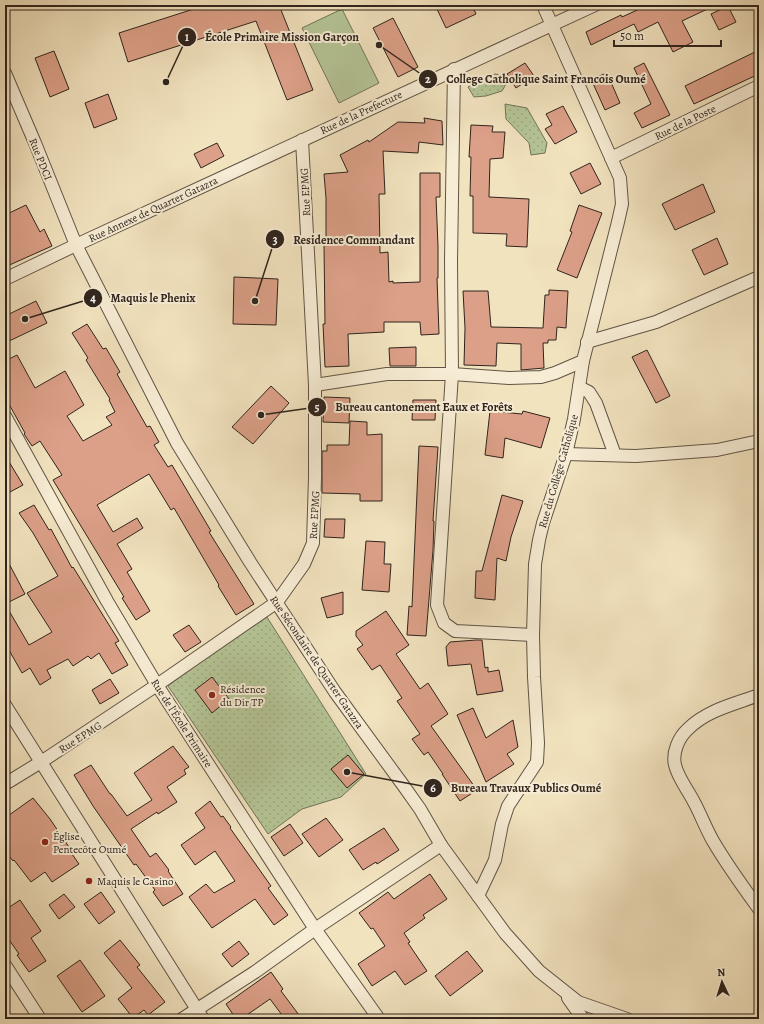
<svg xmlns="http://www.w3.org/2000/svg" width="764" height="1024" viewBox="0 0 764 1024" font-family="Alegreya,serif">
<defs>
<pattern id="grass-dots" width="8" height="8" patternUnits="userSpaceOnUse"><rect width="8" height="8" fill="#b5c596"/><path d="M2 2h.1M6 6h.1" fill="none" stroke="#9ca981" stroke-width="1.8" stroke-linecap="round"/></pattern>
</defs>
<rect width="100%" height="100%" fill="#f2e3bf"/>
<filter id="stains"><feTurbulence type="fractalNoise" baseFrequency=".005" numOctaves="4"/><feColorMatrix values="0 0 0 0 .2 0 0 0 0 .09 0 0 0 0 .02 0 0 0 .5 -.17"/></filter>
<radialGradient id="worn" r=".72"><stop offset=".6" stop-color="#630" stop-opacity="0"/><stop offset="1" stop-color="#630" stop-opacity=".3"/></radialGradient>
<!-- grass -->
<g fill="url(#grass-dots)" stroke="#72745a">
<path d="M495 74 501 75 506 84 502 91 486 96 474 97 468 87Z"/>
<path d="M505 104 527 108 547 143 545 153 531 155 529 143 506 119Z"/>
<path d="M265 614 366 774 341 797 302 809 268 834 168 686Z"/>
</g>
<!-- pitch -->
<path fill="#b5c596" stroke="#72745a" d="M342 9 379 83 339 103 302 28Z"/>
<!-- building -->
<g fill="#dca088" stroke="#2f241d">
<path d="M206 5H279L313 90 287 100 256 21 128 62 119 33Z"/>
<path d="M445 5H472L476 14 446 28 437 9Z"/>
<path d="M648 5H716L682 21 693 42 673 52 658 22 638 32 634 24 591 45 586 32 621 15 622 17Z"/>
<path d="M728 6 736 22 719 30 711 14Z"/>
<path d="M393 18 418 67 398 77 373 28Z"/>
<path d="M759 50V74L694 104 685 86Z"/>
<path d="M54 51 69 89 50 97 35 58Z"/>
<path d="M525 63 534 76 516 88 507 74Z"/>
<path d="M644 63 670 115 642 128 634 113 651 104 634 68Z"/>
<path d="M607 73 620 103 605 110 591 79Z"/>
<path d="M108 94 117 119 94 128 85 103Z"/>
<path d="M563 106 577 132 555 144 545 129 552 125 546 114Z"/>
<path d="M424 118 442 121 443 145 419 142 418 153 383 151 385 194H379L380 253 388 252 389 282 393 281V283L420 282V173H440V197H436L438 246V278H437L439 334 421 335 420 322H384V332L348 334 349 366 325 367 323 324H325L324 245H326V198L324 174 348 172 340 155 368 140 369 142 398 122 425 123Z"/>
<path d="M471 125 493 126 492 132H505L503 158 490 159 489 197 529 199 527 247 506 246 507 234 473 233V196H470L471 157H469Z"/>
<path d="M217 143 224 156 201 168 194 154Z"/>
<path d="M590 163 601 184 581 194 570 173Z"/>
<path d="M703 184 715 212 675 230 662 204Z"/>
<path d="M26 205 40 232 44 229 52 246 5 267V215Z"/>
<path d="M579 205 602 213 577 278 557 270 572 232 570 231Z"/>
<path d="M717 238 728 264 704 275 692 250Z"/>
<path d="M234 277 278 279 276 325 233 324Z"/>
<path d="M549 290 568 291 566 328 557 327 556 340H548V343H543L544 368 521 370V344L497 343 496 366 464 365 465 328 463 291H488L491 327 543 328 545 295H549Z"/>
<path d="M36 301 47 323 5 343V316Z"/>
<path d="M87 324 103 349 106 348 120 372 117 374 147 427 150 426 159 442 154 445 168 467 172 465 211 531 209 532 254 604 236 615 218 586 219 585 174 508 171 510 149 474 97 505 113 532 137 518 143 528 117 544 132 569 127 572 150 611 136 620 122 598 124 597 53 480 62 475 40 441 32 446 24 434 25 433 5 397V361L17 355 35 388 65 371 84 405 67 416 83 441 112 425 106 417 115 412 109 400 110 399 86 360 88 358 72 333Z"/>
<path d="M416 347V366H390L389 348Z"/>
<path d="M647 350 670 396 656 403 632 357Z"/>
<path d="M271 386 289 403 253 444 232 427Z"/>
<path d="M324 397 350 398 349 423 323 422Z"/>
<path d="M413 400H436L435 420H412Z"/>
<path d="M490 411 522 414 523 411 550 418 541 448 505 438 503 458 485 455Z"/>
<path d="M350 421 367 422V435L382 434V501H360V494L322 493V451H327V445H349Z"/>
<path d="M419 446 438 447 433 521H434L433 550 426 636 407 635 409 606 412 607Z"/>
<path d="M5 455 23 485 10 492 5 485Z"/>
<path d="M502 495 523 501 511 537 506 561 497 558 495 600 475 598 476 571H482Z"/>
<path d="M34 505 49 530 51 529 72 568 73 567 119 641 115 643 128 665 112 674 99 653 91 659 88 656 73 666 68 659 47 670 51 678 40 685 30 668 22 673 5 643V556L25 594 5 604 29 645 52 632 27 593 58 576 33 533 19 513Z"/>
<path d="M325 519H345L344 538 324 537Z"/>
<path d="M366 541 385 542 384 564H391L389 592 362 590Z"/>
<path d="M343 592V614L327 618 321 598Z"/>
<path d="M386 611 409 645 396 654 420 689 428 683 448 714 431 726 477 790 460 801 442 774H443L428 752 424 755 412 739 420 734 397 701 402 698 380 665 372 670 357 649 363 645 356 636V631Z"/>
<path d="M189 625 201 642 185 652 173 635Z"/>
<path d="M476 640H482L485 668 488 667V672L499 670 503 691 477 695 471 664 448 666 446 647 450 642Z"/>
<path d="M212 677 229 699 212 713 195 690Z"/>
<path d="M110 679 119 693 100 704 92 690Z"/>
<path d="M473 708 486 738 513 720 518 747 507 754 514 764 486 782 457 715Z"/>
<path d="M173 746 189 767 184 770 186 774 167 787 177 802 158 814 157 812 131 829 150 857 156 853 169 870 168 871 183 894 163 906 153 892 155 890 136 864 134 865 93 806 74 775 91 765 110 794H111L127 816 152 800 134 773Z"/>
<path d="M348 755 364 774 347 788 331 769Z"/>
<path d="M33 798 50 819 73 853 72 854 79 864 52 882 45 872 31 882 14 860 13 861 5 851V818Z"/>
<path d="M210 801 221 817 223 816 231 827 230 828 271 886 268 888 288 915 274 925 255 899 212 928 189 897 206 884 214 893 235 881 215 851 195 865 181 845 205 828 195 813Z"/>
<path d="M326 818 343 840 319 857 302 834Z"/>
<path d="M290 824 303 843 284 856 271 837Z"/>
<path d="M384 828 399 850 377 864 376 862 363 870 349 850Z"/>
<path d="M430 874 447 899 423 915 425 918 404 933 410 942 408 943 427 971 405 985 395 971 372 986 358 964 385 946 373 928 371 929 359 913 388 892 394 899Z"/>
<path d="M101 892 115 912 99 924 84 904Z"/>
<path d="M64 894 75 907 59 919 49 905Z"/>
<path d="M20 900 41 931 31 938 46 961 29 972 17 955 19 954 5 934V910Z"/>
<path d="M120 940 140 965 137 967 165 1002 148 1015 144 1010 133 1018 118 999 132 988 104 953Z"/>
<path d="M239 941 249 954 232 967 222 954Z"/>
<path d="M467 951 483 971 450 996 435 976Z"/>
<path d="M80 960 105 996 82 1012 57 976Z"/>
<path d="M271 972 283 989 281 991 302 1019H285L270 999 241 1019H236L226 1004Z"/>
</g>
<g fill="none" stroke-linecap="round" stroke-linejoin="round">
<defs>
<g id="minor">
<path d="M454 69 451 261 452 374 437 605 444 623 455 631 533 635"/>
<path d="M5 73 35 143 76 245 177 443 250 562 335 692 403 785 420 809 441 845 505 933 539 971 578 1002 627 1019"/>
<path d="M611 158 759 86"/>
<path d="M5 279 76 245 595 5"/>
<path d="M587 342 656 322 759 277"/>
<path d="M315 385 387 374H452L509 378 541 377 555 373 583 361"/>
<path d="M579 387 589 392 596 403 615 455"/>
<path d="M5 416 107 601 157 685 315 929 379 1019"/>
<path d="M566 454 636 456 717 450 759 441"/>
<path d="M759 695C735 704 707 710 688 729 679 737 672 752 675 765 678 778 688 790 694 802 701 815 706 829 713 841 727 865 743 887 759 909"/>
<path d="M5 705 203 1019"/>
<path d="M5 784 41 762 157 685 277 602 304 564 313 543 315 477V385L302 140"/>
<path d="M478 896 495 860 502 824 508 806 537 762 538 743 534 677 533 635 535 564 539 540 543 523 566 454 574 419 583 361 618 222 622 204 620 178 543 5"/>
<path d="M5 965 40 1019"/>
<path d="M568 998 583 1019"/>
<path d="M182 1019 255 972 315 929 441 845"/>
</g>
</defs>
<!-- minor casing -->
<use href="#minor" stroke="#605446" stroke-width="14"/>
<!-- minor -->
<use href="#minor" stroke="#f7edd5" stroke-width="12"/>
</g>
<!-- markers -->
<g fill="#8f2418" stroke="#f7edd5" stroke-width="1.5">
<circle cx="212" cy="695" r="4"/>
<circle cx="45" cy="842" r="4"/>
<circle cx="89" cy="881" r="4"/>
</g>
<g text-anchor="middle" stroke-width="4" stroke-linejoin="round" paint-order="stroke">
<!-- street labels -->
<g font-size="11" fill="#2f241d" stroke="#f7edd5">
<text transform="translate(361 112) rotate(-25)" y="4">Rue de la Prefecture</text>
<text transform="translate(685 122) rotate(-26)" y="4">Rue de la Poste</text>
<text transform="translate(41 159) rotate(68)" y="4">Rue PDCI</text>
<text transform="translate(305 192) rotate(-93)" y="4">Rue EPMG</text>
<text transform="translate(153 209) rotate(-25)" y="4">Rue Annexe de Quarter Gatazra</text>
<text transform="translate(558 471) rotate(-74)" y="4">Rue du Collège Catholique</text>
<text transform="translate(314 515) rotate(-87)" y="4">Rue EPMG</text>
<text transform="translate(317 662) rotate(56)" y="4">Rue Sécondaire de Quarter Gatazra</text>
<text transform="translate(182 723) rotate(57)" y="4">Rue de l'École Primaire</text>
<text transform="translate(80 737) rotate(-33)" y="4">Rue EPMG</text>
</g>
<!-- poi labels -->
<g font-size="11" fill="#2f241d" stroke="#f7edd5" text-anchor="start">
<text x="220" y="693">Résidence<tspan x="220" dy="13">du Dir TP</tspan></text>
<text x="53" y="840">Église<tspan x="53" dy="13">Pentecôte Oumé</tspan></text>
<text x="97" y="885">Maquis le Casino</text>
</g>
</g>
<!-- callouts -->
<path fill="none" stroke="#2f241d" stroke-width="1.5" d="M166 82L187 37M379 45L428 79M255 301L275 239M25 319L93 298M261 415L317 407M347 772L433 788"/>
<g fill="#2f241d" stroke="#f7edd5" stroke-width="1.5">
<circle cx="166" cy="82" r="4"/>
<circle cx="379" cy="45" r="4"/>
<circle cx="255" cy="301" r="4"/>
<circle cx="25" cy="319" r="4"/>
<circle cx="261" cy="415" r="4"/>
<circle cx="347" cy="772" r="4"/>
<circle cx="187" cy="37" r="10"/>
<circle cx="428" cy="79" r="10"/>
<circle cx="275" cy="239" r="10"/>
<circle cx="93" cy="298" r="10"/>
<circle cx="317" cy="407" r="10"/>
<circle cx="433" cy="788" r="10"/>
</g>
<g font-size="12" text-anchor="middle" font-weight="bold" fill="#fff">
<text x="187" y="41">1</text>
<text x="428" y="83">2</text>
<text x="275" y="244">3</text>
<text x="93" y="302">4</text>
<text x="317" y="411">5</text>
<text x="433" y="792">6</text>
</g>
<g font-size="12" text-anchor="middle" font-weight="bold" fill="#2f241d" stroke="#f7edd5" stroke-width="4" stroke-linejoin="round" paint-order="stroke">
<text x="282" y="41">École Primaire Mission Garçon</text>
<text x="546" y="83">College Catholique Saint Francois Oumé</text>
<text x="354" y="244">Residence Commandant</text>
<text x="153" y="302">Maquis le Phenix</text>
<text x="424" y="411">Bureau cantonement Eaux et Forêts</text>
<text x="526" y="792">Bureau Travaux Publics Oumé</text>
</g>
<!-- margin -->
<rect width="764" height="1024" fill="none" stroke="#f2e3bf" stroke-width="20"/>
<rect x="6" y="6" width="752" height="1012" fill="none" stroke="#2f241d" stroke-width="2"/>
<rect x="10" y="10" width="744" height="1004" fill="none" stroke="#2f241d"/>
<!-- north arrow -->
<g transform="translate(722 982) rotate(356)" stroke="#f7edd5" stroke-width="3" paint-order="stroke">
<path d="M0-3L7 15L0 10L-7 15Z" fill="#2f241d"/>
<text y="-6" font-size="11" font-weight="bold" text-anchor="middle" fill="#2f241d">N</text>
</g>
<!-- scale -->
<path d="M614 40v6h107v-6" fill="none" stroke="#2f241d" stroke-width="2"/>
<text x="620" y="40" font-size="12" fill="#2f241d" stroke="#f7edd5" stroke-width="3" paint-order="stroke">50 m</text>
<rect width="100%" height="100%" filter="url(#stains)"/>
<rect width="100%" height="100%" fill="url(#worn)"/>
</svg>
